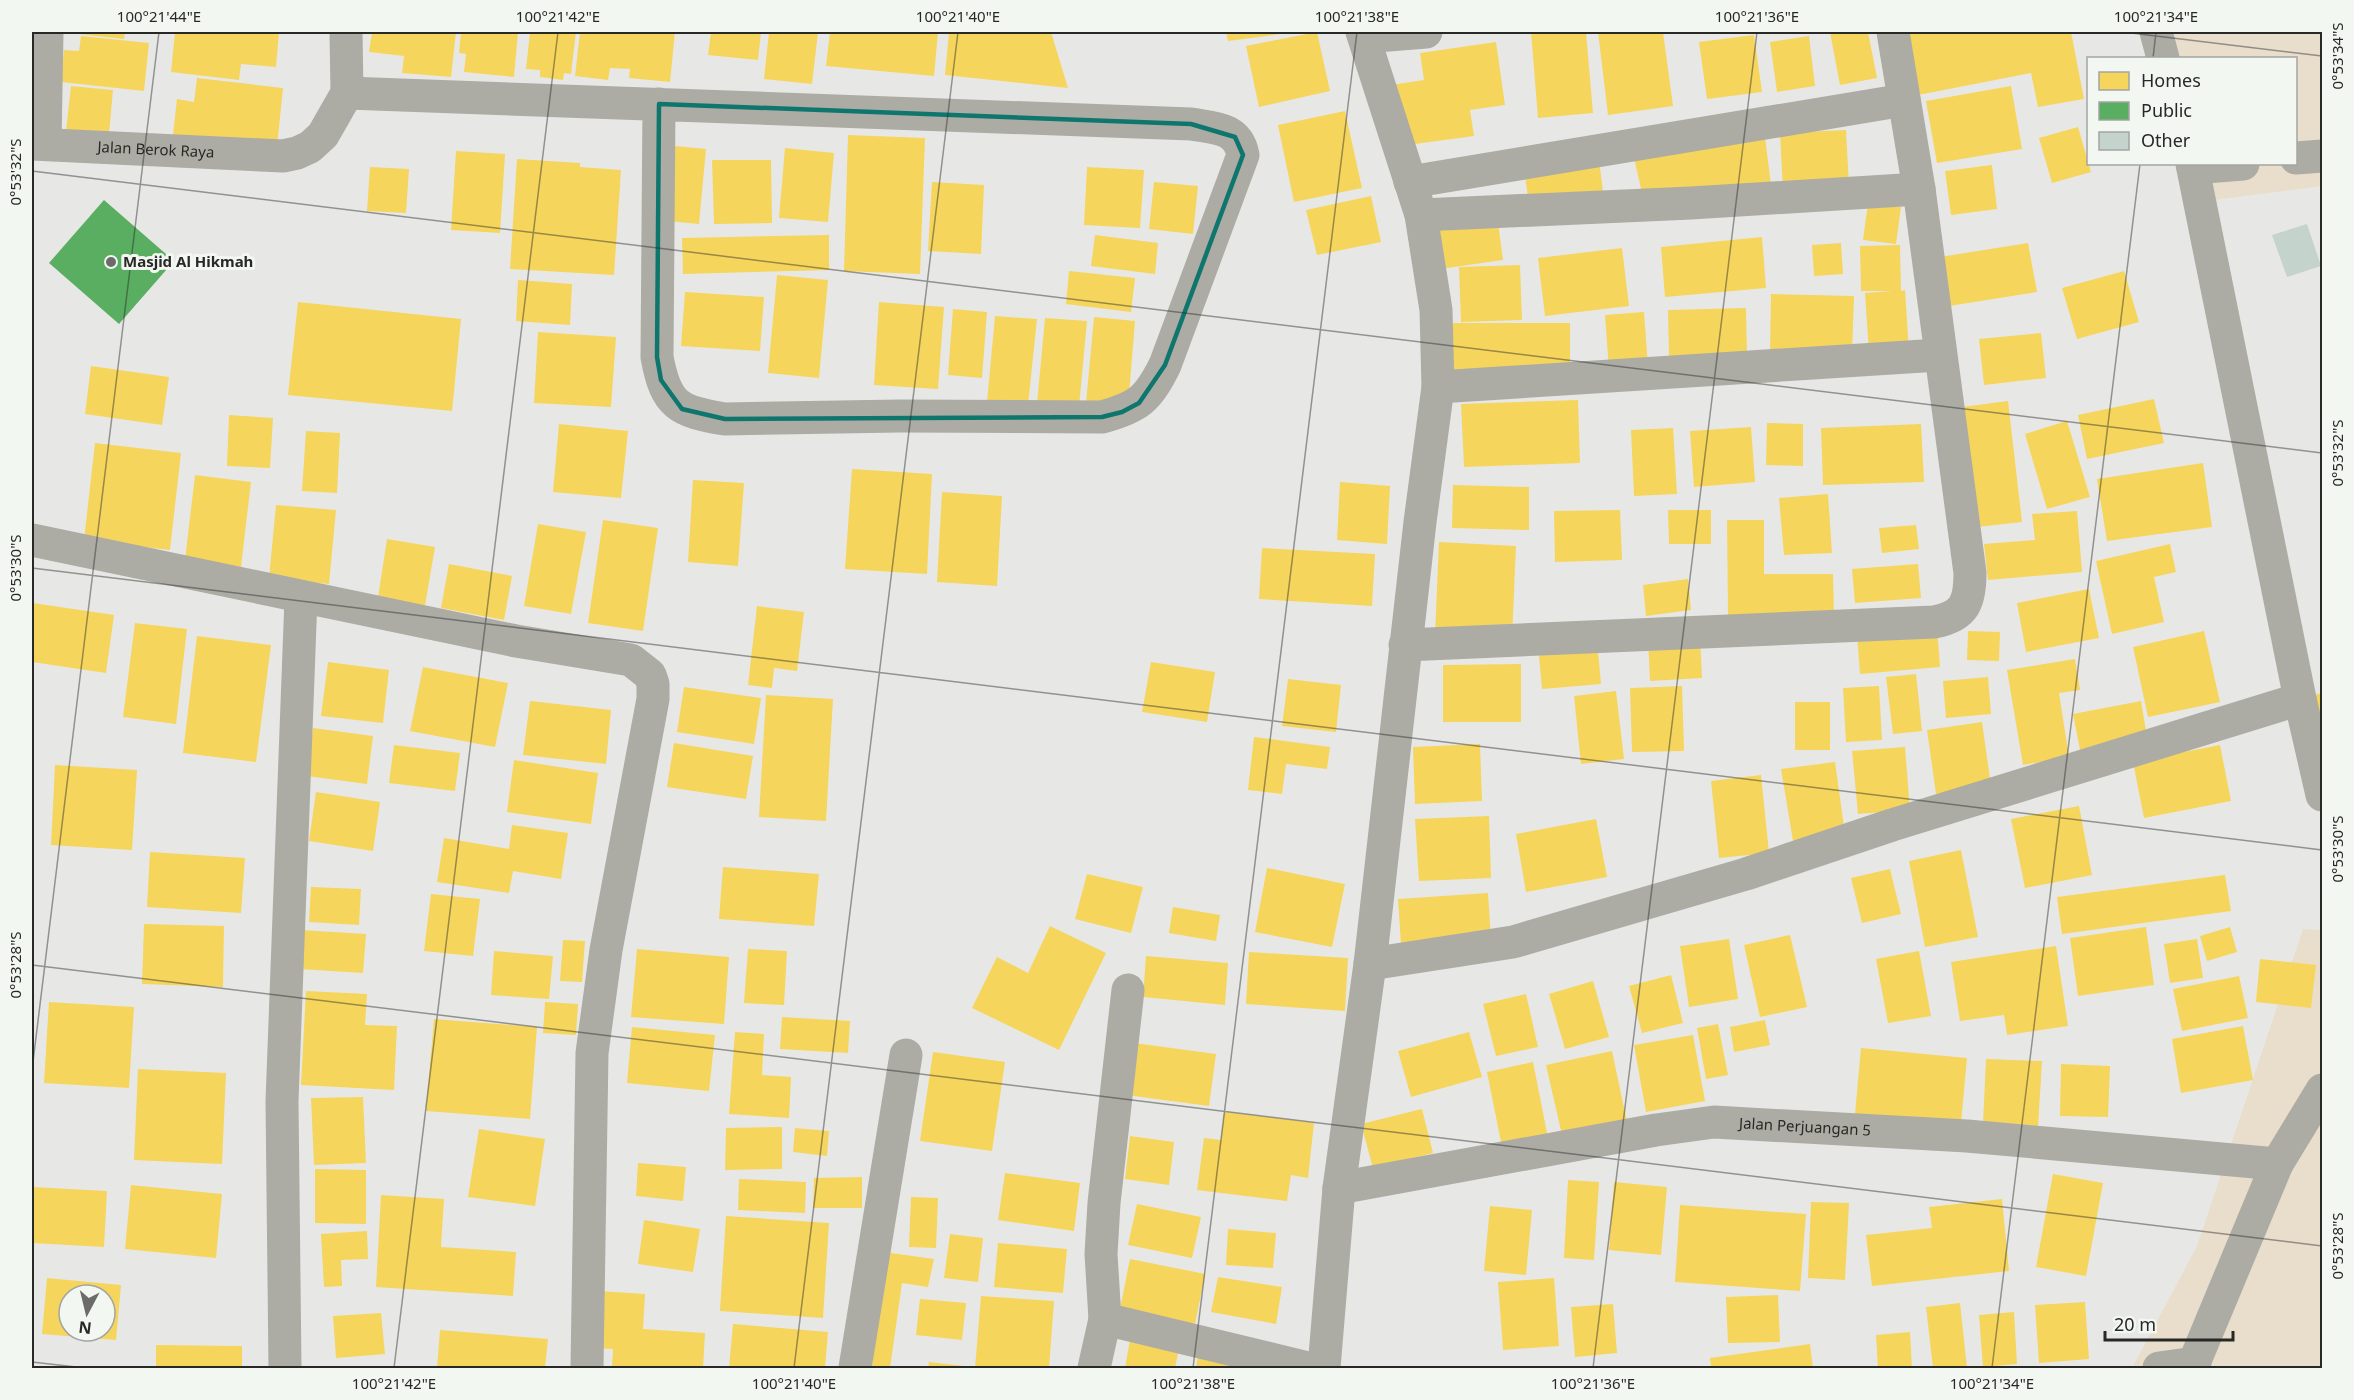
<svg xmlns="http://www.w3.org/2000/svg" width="2354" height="1400" viewBox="0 0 2354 1400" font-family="'Noto Sans',sans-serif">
<rect width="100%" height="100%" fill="#e7e8e6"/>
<!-- green -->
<g fill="#e9decc">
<path d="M2156 32H2322V186L2184 204 2178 164H2296V58H2161Z"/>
<path d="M2303 929 2322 930V1368H2132L2197 1246Z"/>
</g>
<!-- homes -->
<g fill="#f6d55c" fill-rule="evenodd">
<path d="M79 32H125L124 39 78 34Z"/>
<path d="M175 32H279L276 67 241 64 239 80 171 72Z"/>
<path d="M372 32H456L451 77 402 73 404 56 369 52Z"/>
<path d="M461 32H518L514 77 464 72 466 54 459 53Z"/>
<path d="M530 32H576L571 74 564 73 563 80 540 77V70L526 69Z"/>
<path d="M580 32H675L670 82 629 78 630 69 610 68 608 80 575 76Z"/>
<path d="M711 32H761L758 60 708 55Z"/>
<path d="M769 32H818L812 84 764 79Z"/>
<path d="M830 32H938L934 76 826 66Z"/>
<path d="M949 32H1051L1068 88 945 75Z"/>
<path d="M1226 32H1287L1288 33 1228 41Z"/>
<path d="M1317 32 1330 91 1259 107 1246 46Z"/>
<path d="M1531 32H1586L1593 113 1538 118Z"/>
<path d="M1598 32H1663L1673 106 1608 115Z"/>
<path d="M1830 32H1868L1877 78 1840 85Z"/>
<path d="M1901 32H2071L2084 99 2038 107 2031 73 1913 96Z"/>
<path d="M1754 35 1762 92 1707 99 1699 42Z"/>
<path d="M81 36 149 43 144 91 61 82 64 50 79 51Z"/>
<path d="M1809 36 1815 86 1777 92 1770 42Z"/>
<path d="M1496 42 1505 105 1470 110 1474 136 1400 146 1391 85 1424 80 1420 53Z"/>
<path d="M197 78 283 88 277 147 172 143 177 99 194 102Z"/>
<path d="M71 86 113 90 108 145 65 140Z"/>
<path d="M2011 86 2022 149 1937 163 1926 101Z"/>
<path d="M1345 111 1362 188 1294 202 1278 125Z"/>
<path d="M2078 127 2091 172 2052 183 2039 138Z"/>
<path d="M1846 130 1849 186 1783 190 1780 133Z"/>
<path d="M848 135 925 138 920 274 844 271Z"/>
<path d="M1765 137 1771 185 1644 202 1633 153Z"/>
<path d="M675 146 706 149 699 224 668 221Z"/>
<path d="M785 148 834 153 828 222 779 218Z"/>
<path d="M456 151 505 154 500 233 451 230Z"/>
<path d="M517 159 580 163V167L621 170 614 275 510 269Z"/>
<path d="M1599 159 1604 200 1529 204 1524 169Z"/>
<path d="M712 160H771L772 223 714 224Z"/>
<path d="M1992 165 1997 209 1951 215 1945 171Z"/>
<path d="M370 167 409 169 406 213 367 211Z"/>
<path d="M1087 167 1144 170 1140 228 1084 225Z"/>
<path d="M932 182 984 185 981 254 928 251Z"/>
<path d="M1154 182 1198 186 1193 234 1149 229Z"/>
<path d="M1371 196 1381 242 1317 255 1306 210Z"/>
<path d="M1868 203 1901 207 1896 244 1863 240Z"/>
<path d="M1497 215 1503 260 1440 269 1434 224Z"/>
<path d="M829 235V270L683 274 682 238Z"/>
<path d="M1095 235 1158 243 1155 274 1091 266Z"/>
<path d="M1762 237 1766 288 1665 297 1661 247Z"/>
<path d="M1841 243 1843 274 1814 276 1812 245Z"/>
<path d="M2028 243 2037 292 1949 306 1940 257Z"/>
<path d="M1900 245 1901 291 1905 290 1909 351 1869 353 1865 293 1892 291H1861L1860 246Z"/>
<path d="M1622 248 1629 306 1545 316 1538 258Z"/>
<path d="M1520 265 1522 320 1461 322 1459 267Z"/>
<path d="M1069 271 1135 278 1131 312 1066 304Z"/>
<path d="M2124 271 2139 322 2077 339 2062 288Z"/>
<path d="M777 275 828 280 819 378 768 373Z"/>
<path d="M518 280 572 284 570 325 516 321Z"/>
<path d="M685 292 764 297 760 351 681 346Z"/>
<path d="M1771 294 1854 296 1852 355 1770 354Z"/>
<path d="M298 302 461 319 452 411 288 395Z"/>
<path d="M879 302 944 307 938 389 874 385Z"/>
<path d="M1746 308 1747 355 1669 357 1668 310Z"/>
<path d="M953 309 987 312 982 378 948 375Z"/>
<path d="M1644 312 1648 367 1609 370 1605 315Z"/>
<path d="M995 316 1037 319 1028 405 987 402Z"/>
<path d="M1094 317 1135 321 1128 407 1086 403Z"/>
<path d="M1045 318 1087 321 1079 407 1037 404Z"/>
<path d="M1453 323H1570V376L1453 375Z"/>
<path d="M538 332 616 337 611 407 534 403Z"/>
<path d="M2041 333 2046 378 1984 385 1979 339Z"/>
<path d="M91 366 169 377 162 425 85 414Z"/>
<path d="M2154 399 2164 443 2087 459 2078 415Z"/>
<path d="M1578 400 1580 463 1464 467 1461 404Z"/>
<path d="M2008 401 2022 522 1968 528 1954 408Z"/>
<path d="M229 415 273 418 270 468 227 466Z"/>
<path d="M2067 421 2090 497 2047 509 2025 434Z"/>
<path d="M1767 423 1803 424V466L1766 465Z"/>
<path d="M559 424 628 431 621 498 553 492Z"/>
<path d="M1921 424 1924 482 1823 485 1821 428Z"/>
<path d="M1751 427 1755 482 1694 487 1690 431Z"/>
<path d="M1673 428 1677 494 1634 496 1631 430Z"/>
<path d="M306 431 340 433 337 493 302 491Z"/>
<path d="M95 443 181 453 170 550 84 540Z"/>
<path d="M2203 463 2212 527 2107 541 2097 479Z"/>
<path d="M852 469 932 474 927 574 845 569Z"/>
<path d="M195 475 251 482 241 567 185 560Z"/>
<path d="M693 480 744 483 738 566 688 562Z"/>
<path d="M1340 482 1390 486 1387 544 1337 540Z"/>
<path d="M1453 485 1529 487V530L1452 528Z"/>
<path d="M942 492 1002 496 997 586 937 582Z"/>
<path d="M1828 494 1832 553 1784 555 1779 498Z"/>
<path d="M276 505 336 510 329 584 269 578Z"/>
<path d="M1620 510 1622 560 1555 562 1554 511Z"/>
<path d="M1668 510H1711V544H1669Z"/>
<path d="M2077 511 2082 572 1988 580 1984 544 2035 540 2032 514Z"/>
<path d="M603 520 658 528 643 631 588 623Z"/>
<path d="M1727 520H1764V574H1833L1834 616H1728Z"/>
<path d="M538 524 586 532 571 614 524 606Z"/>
<path d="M1916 525 1919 549 1882 553 1879 528Z"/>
<path d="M387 539 435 547 424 611 377 604Z"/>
<path d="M1439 542 1516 546 1512 638 1435 635Z"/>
<path d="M2170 544 2176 572 2154 577 2164 622 2112 634 2096 561Z"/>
<path d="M1262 548 1375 554 1372 606 1259 599Z"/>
<path d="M449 564 512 576 504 620 441 608Z"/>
<path d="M1918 564 1921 598 1855 603 1852 569Z"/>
<path d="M1688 579 1691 610 1646 616 1643 585Z"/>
<path d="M2089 589 2099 638 2026 652 2017 603Z"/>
<path d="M33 603 114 615 106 673 32 662Z"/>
<path d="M757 606 804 612 797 671 774 668 772 688 748 685Z"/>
<path d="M135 623 187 629 176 724 123 717Z"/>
<path d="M1937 626 1940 667 1860 674 1857 634Z"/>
<path d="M1968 631 2000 632 1999 661 1967 660Z"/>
<path d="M2204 631 2220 702 2148 717 2133 647Z"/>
<path d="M197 636 271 645 256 762 183 753Z"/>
<path d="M1700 636 1702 678 1650 681 1648 639Z"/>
<path d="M1597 640 1601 684 1542 689 1538 645Z"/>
<path d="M2075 659 2080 690 2059 693 2069 757 2023 765 2007 670Z"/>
<path d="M328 662 389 670 383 723 321 716Z"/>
<path d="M1151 662 1215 672 1207 722 1142 712Z"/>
<path d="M1521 664V722H1443V665Z"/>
<path d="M423 667 508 683 495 747 410 731Z"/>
<path d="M1916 674 1922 731 1893 734 1886 677Z"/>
<path d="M1988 677 1991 714 1946 718 1943 681Z"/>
<path d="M1288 679 1341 685 1336 732 1282 726Z"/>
<path d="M1682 686 1684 751 1632 752 1630 688Z"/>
<path d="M1879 686 1882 740 1846 742 1843 688Z"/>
<path d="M684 687 761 698 754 744 677 732Z"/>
<path d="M1616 691 1624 759 1581 764 1574 696Z"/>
<path d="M2322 693V748L2306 697Z"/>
<path d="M766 695 833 699 826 821 759 817Z"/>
<path d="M530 701 611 710 606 764 523 755Z"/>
<path d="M2141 701 2148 743 2081 755 2073 714Z"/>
<rect x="1795" y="702" width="35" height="48"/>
<path d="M1982 722 1991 786 1936 794 1927 730Z"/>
<path d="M313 728 373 736 367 784 307 776Z"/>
<path d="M1254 737 1330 747 1327 769 1286 764 1282 794 1248 790Z"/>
<path d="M674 743 753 756 746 799 667 787Z"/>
<path d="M1480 744 1482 801 1415 804 1413 747Z"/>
<path d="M394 745 460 753 455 791 389 783Z"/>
<path d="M2220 745 2231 801 2144 818 2133 762Z"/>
<path d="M1905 747 1910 810 1858 814 1852 751Z"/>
<path d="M514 760 598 773 591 824 507 812Z"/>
<path d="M1835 762 1845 834 1793 841 1781 769Z"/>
<path d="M55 765 137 770 132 850 51 845Z"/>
<path d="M1761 775 1769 853 1719 858 1711 781Z"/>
<path d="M316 792 380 802 373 851 309 841Z"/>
<path d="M2079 806 2092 875 2025 888 2011 819Z"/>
<path d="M1489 816 1491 878 1419 881 1415 819Z"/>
<path d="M1596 819 1607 877 1526 892 1516 834Z"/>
<path d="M512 825 568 833 561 879 513 871 509 893 437 882 444 838 509 849Z"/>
<path d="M1961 850 1978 937 1925 947 1909 861Z"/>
<path d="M150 852 245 858 241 913 147 907Z"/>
<path d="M723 867 819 874 814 926 719 919Z"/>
<path d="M1267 868 1345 884 1332 947 1255 932Z"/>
<path d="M1890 869 1901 914 1862 923 1851 878Z"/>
<path d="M1087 874 1143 887 1131 933 1075 919Z"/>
<path d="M2225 875 2231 911 2062 934 2057 897Z"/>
<path d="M311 887 361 889 359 925 309 922Z"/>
<path d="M1488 893 1491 939 1401 944 1398 899Z"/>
<path d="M431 894 480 899 473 956 424 951Z"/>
<path d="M1173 907 1220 915 1216 941 1169 933Z"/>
<path d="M144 924 224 926 223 987 142 984Z"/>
<path d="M1050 926 1106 953 1059 1050 972 1008 997 957 1028 973Z"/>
<path d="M2146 927 2154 985 2078 996 2070 938Z"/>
<path d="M2230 927 2237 952 2207 961 2200 936Z"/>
<path d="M301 930 366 934 363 973 299 969Z"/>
<path d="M1790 935 1807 1007 1760 1017 1744 945Z"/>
<path d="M1729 939 1738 999 1689 1007 1680 946Z"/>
<path d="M2197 939 2203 978 2170 983 2164 944Z"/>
<path d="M563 940 585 941 582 982 560 981Z"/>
<path d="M2056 946 2068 1026 2007 1035 2004 1015 1960 1021 1951 962Z"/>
<path d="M637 949 729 957 724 1024 631 1017Z"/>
<path d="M748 949 787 951 784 1005 744 1003Z"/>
<path d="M494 951 553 956 549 999 491 995Z"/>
<path d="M1919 951 1931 1016 1888 1023 1876 959Z"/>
<path d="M1249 952 1348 958 1345 1011 1246 1004Z"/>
<path d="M1146 956 1228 963 1225 1005 1143 997Z"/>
<path d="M2260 959 2316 965 2311 1008 2256 1002Z"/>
<path d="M1671 975 1683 1023 1642 1033 1629 986Z"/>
<path d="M2239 976 2248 1018 2182 1031 2173 989Z"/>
<path d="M1593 981 1609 1037 1565 1049 1549 994Z"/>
<path d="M306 991 367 994 365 1025 397 1026 394 1090 301 1085Z"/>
<path d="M1526 994 1538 1047 1496 1056 1483 1004Z"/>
<path d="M49 1002 134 1007 129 1088 44 1083Z"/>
<path d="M545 1002 578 1004 576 1035 543 1033Z"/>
<path d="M782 1017 850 1021 848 1053 780 1049Z"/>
<path d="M434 1019 537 1027 530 1119 426 1111Z"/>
<path d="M1765 1020 1770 1045 1734 1052 1730 1027Z"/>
<path d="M1718 1024 1728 1075 1706 1079 1697 1028Z"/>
<path d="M2243 1026 2253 1080 2181 1093 2172 1039Z"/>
<path d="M632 1027 715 1035 709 1091 627 1083Z"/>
<path d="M735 1032 764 1034 762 1075 791 1077 789 1118 729 1114Z"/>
<path d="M1469 1032 1482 1077 1411 1097 1398 1051Z"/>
<path d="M1693 1035 1705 1101 1646 1112 1634 1045Z"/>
<path d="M1134 1043 1216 1054 1209 1106 1126 1095Z"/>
<path d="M1861 1048 1967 1058 1961 1123 1855 1114Z"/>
<path d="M1612 1051 1627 1122 1562 1135 1546 1065Z"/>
<path d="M933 1052 1005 1062 992 1151 920 1141Z"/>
<path d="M1986 1059 2042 1061 2038 1127 1983 1123Z"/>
<path d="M1533 1062 1549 1143 1503 1152 1487 1072Z"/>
<path d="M2061 1064 2110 1066 2108 1117 2060 1116Z"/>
<path d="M138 1069 226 1073 222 1164 134 1160Z"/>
<path d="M363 1097 366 1163 314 1165 311 1098Z"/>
<path d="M1422 1109 1433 1153 1373 1168 1361 1124Z"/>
<path d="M1224 1112 1314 1123 1308 1178 1291 1175 1287 1201 1197 1190 1204 1138 1221 1140Z"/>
<path d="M782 1127V1169L725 1170 726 1128Z"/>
<path d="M795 1128 829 1131 827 1156 793 1152Z"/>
<path d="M479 1129 545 1139 535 1206 468 1197Z"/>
<path d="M1130 1136 1174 1142 1169 1185 1125 1179Z"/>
<path d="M638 1163 686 1167 683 1201 636 1196Z"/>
<path d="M315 1169 366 1170V1224L315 1223Z"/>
<path d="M1005 1173 1080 1183 1074 1231 998 1220Z"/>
<path d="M2053 1174 2103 1183 2086 1276 2036 1267Z"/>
<path d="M862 1177V1208H813L814 1178Z"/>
<path d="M739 1179 806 1182 805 1213 738 1210Z"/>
<path d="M1568 1180 1599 1182 1594 1260 1564 1258Z"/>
<path d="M1614 1182 1667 1187 1661 1255 1609 1250Z"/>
<path d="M131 1185 222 1194 216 1258 125 1249Z"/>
<path d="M32 1187 107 1191 104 1247 32 1243Z"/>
<path d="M381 1195 444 1199 441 1247 516 1252 513 1296 376 1287Z"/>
<path d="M911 1197 938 1198 936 1248 909 1247Z"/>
<path d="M2002 1199 2009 1271 1872 1286 1866 1235 1932 1228 1929 1207Z"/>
<path d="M1811 1202 1849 1203 1845 1280 1808 1278Z"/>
<path d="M1137 1204 1201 1217 1192 1258 1128 1245Z"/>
<path d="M1680 1205 1806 1214 1800 1291 1675 1282Z"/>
<path d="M1490 1206 1532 1210 1526 1275 1484 1271Z"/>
<path d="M726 1216 829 1223 823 1318 720 1311Z"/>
<path d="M644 1220 700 1229 693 1272 638 1264Z"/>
<path d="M1228 1229 1276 1233 1273 1268 1226 1265Z"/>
<path d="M367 1231 368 1259 341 1260 342 1286 324 1287 321 1234Z"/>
<path d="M950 1234 983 1238 978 1282 944 1278Z"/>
<path d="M998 1243 1067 1249 1063 1293 994 1287Z"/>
<path d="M884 1252 934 1259 928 1287 902 1283 890 1368H872Z"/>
<path d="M1130 1259 1205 1274 1195 1324 1120 1309Z"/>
<path d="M1218 1277 1282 1287 1276 1324 1211 1312Z"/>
<path d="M47 1278 121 1285 116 1340 42 1334ZM69 1295H105V1331H69Z"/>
<path d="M1554 1278 1559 1346 1503 1350 1498 1282Z"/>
<path d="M599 1291 645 1294 643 1329 705 1333 703 1368H612L613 1349 596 1348Z"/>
<path d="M1778 1295 1780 1342 1728 1343 1726 1297Z"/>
<path d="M981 1296 1054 1301 1049 1368H975Z"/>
<path d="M920 1299 966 1303 962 1340 916 1335Z"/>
<path d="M2085 1302 2089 1359 2039 1363 2035 1305Z"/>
<path d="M1960 1303 1967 1368H1933L1926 1307Z"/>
<path d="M1613 1304 1617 1353 1575 1357 1571 1307Z"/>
<path d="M2014 1312 2017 1364 1983 1367 1979 1315Z"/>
<path d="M381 1313 385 1354 336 1358 333 1316Z"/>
<path d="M733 1324 828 1332 825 1368H729Z"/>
<path d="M440 1330 548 1339 545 1368H437Z"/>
<path d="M1910 1332 1912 1368H1878L1876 1335Z"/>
<path d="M1131 1334 1180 1343 1175 1368H1125Z"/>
<path d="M1810 1344 1813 1368H1711L1710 1358Z"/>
<path d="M156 1345 242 1346V1368H156Z"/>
<path d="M1199 1350 1283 1368H1196Z"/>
<path d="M929 1362 964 1366V1368H928Z"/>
</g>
<!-- public -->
<path fill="#5aae61" d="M104 200 174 261 119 324 49 263Z"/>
<!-- building -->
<path fill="#c5d3cd" d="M2307 224 2321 266 2287 277 2272 235Z"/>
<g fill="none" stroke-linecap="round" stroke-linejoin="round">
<!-- minor -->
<g stroke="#acaca5" stroke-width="33">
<path d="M2156 32 2163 58"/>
<path d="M1364 37 1426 32"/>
<path d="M347 93 1191 124C1214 128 1238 127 1243 155L1165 365C1148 399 1139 407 1102 417L900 416 725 419C678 411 666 406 657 357L659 104"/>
<path id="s1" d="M32 144 283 156 297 153 310 147 323 135 347 93 346 32"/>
<path d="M45 144 47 32"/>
<path d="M2296 158 2322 156"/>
<path d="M2192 164 2300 699 2322 795"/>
<path d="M2193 168 2243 164"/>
<path d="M1410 182 1904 100"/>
<path d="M1421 215 1691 203 1919 189"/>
<path d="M1438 387 1939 355"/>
<path d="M32 540 516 641 631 660 650 675 653 684V699L606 950 592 1053 587 1368"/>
<path d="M1405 645 1934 622C1965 616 1970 602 1970 573L1919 189 1893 32"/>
<path d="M1370 964 1513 942 1746 874 1892 825 2300 699"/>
<path d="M1128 990 1104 1203 1101 1254 1105 1319 1308 1368"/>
<path id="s2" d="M1339 1188 1656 1130 1714 1122 1967 1136 2277 1164"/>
<path d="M285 1368 282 1101 301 598"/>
<path d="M855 1368 906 1055"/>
<path d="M1094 1368 1105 1319"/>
<path d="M1324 1368 1339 1188 1370 964 1420 522 1438 387 1436 310 1421 215 1362 32"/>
<path d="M2159 1368 2195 1363"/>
<path d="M2192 1368 2277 1164 2322 1090"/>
</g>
</g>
<!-- marked area -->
<path fill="none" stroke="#0f766e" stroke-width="4.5" stroke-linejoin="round" d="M659 104 1191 124 1235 137 1243 155 1165 365 1139 403 1122 412 1102 417 725 419 682 409 661 380 657 357Z"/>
<!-- ticks -->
<path fill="none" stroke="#282927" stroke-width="1.5" stroke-opacity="0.45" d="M2123 32 2322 56M2153 58 2156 32M32 171 2322 453M32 568 2322 850M32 965 2322 1246M32 1070 159 32M32 1362 85 1368M394 1368 558 32M794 1368 958 32M1193 1368 1357 32M1593 1368 1757 32M1992 1368 2140 164"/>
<!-- markers -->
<circle fill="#6b6c6a" stroke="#f3f7f2" stroke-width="2" cx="111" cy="262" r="6"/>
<g text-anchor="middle" stroke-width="6" stroke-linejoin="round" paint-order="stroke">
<!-- street labels -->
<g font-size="15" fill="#282927" stroke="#f3f7f2">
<text dy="5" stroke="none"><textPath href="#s1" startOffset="124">Jalan Berok Raya</textPath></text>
<text dy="5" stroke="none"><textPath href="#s2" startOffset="472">Jalan Perjuangan 5</textPath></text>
</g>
<!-- poi labels -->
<g font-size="15" font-weight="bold" fill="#282927" stroke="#f3f7f2" text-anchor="start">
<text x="123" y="267">Masjid Al Hikmah</text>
</g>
</g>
<!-- border -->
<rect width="2354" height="1400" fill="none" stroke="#f3f7f2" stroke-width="66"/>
<!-- legend -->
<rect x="2087" y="57" width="210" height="108" fill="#f3f7f2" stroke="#a2a5a1" stroke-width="1.5"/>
<rect x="2099" y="72" width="30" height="18" fill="#f6d55c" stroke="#a2a5a1" stroke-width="1.5"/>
<text x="2141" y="87" font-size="18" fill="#282927">Homes</text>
<rect x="2099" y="102" width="30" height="18" fill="#5aae61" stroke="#a2a5a1" stroke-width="1.5"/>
<text x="2141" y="117" font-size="18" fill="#282927">Public</text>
<rect x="2099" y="132" width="30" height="18" fill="#c5d3cd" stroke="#a2a5a1" stroke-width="1.5"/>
<text x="2141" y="147" font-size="18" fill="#282927">Other</text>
<!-- north arrow -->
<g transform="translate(87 1313) rotate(187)"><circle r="28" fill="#f3f7f2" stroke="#a2a5a1" stroke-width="1.5"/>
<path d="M0-4.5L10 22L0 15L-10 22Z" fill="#6b6c6a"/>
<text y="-9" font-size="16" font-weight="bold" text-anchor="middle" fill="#282927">N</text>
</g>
<!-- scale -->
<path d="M2105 1331v9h128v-9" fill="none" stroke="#282927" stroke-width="3"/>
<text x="2114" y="1331" font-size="18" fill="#282927" stroke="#f3f7f2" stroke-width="4.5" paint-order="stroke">20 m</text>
<rect x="33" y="33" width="2288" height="1334" fill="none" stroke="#282927" stroke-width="2"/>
<g font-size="15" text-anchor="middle" fill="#282927">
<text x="159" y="22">100°21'44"E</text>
<text x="558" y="22">100°21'42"E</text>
<text x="958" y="22">100°21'40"E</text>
<text x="1357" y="22">100°21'38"E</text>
<text x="1757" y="22">100°21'36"E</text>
<text x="2156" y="22">100°21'34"E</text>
<text transform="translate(2338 56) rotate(-90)" y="5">0°53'34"S</text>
<text transform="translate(16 172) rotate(-90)" y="5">0°53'32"S</text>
<text transform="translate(2338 453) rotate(-90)" y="5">0°53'32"S</text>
<text transform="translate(16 568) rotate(-90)" y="5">0°53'30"S</text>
<text transform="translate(2338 849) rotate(-90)" y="5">0°53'30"S</text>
<text transform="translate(16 965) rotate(-90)" y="5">0°53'28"S</text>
<text transform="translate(2338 1246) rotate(-90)" y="5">0°53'28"S</text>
<text x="394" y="1389">100°21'42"E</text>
<text x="794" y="1389">100°21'40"E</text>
<text x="1193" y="1389">100°21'38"E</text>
<text x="1593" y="1389">100°21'36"E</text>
<text x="1992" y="1389">100°21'34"E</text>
</g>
</svg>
